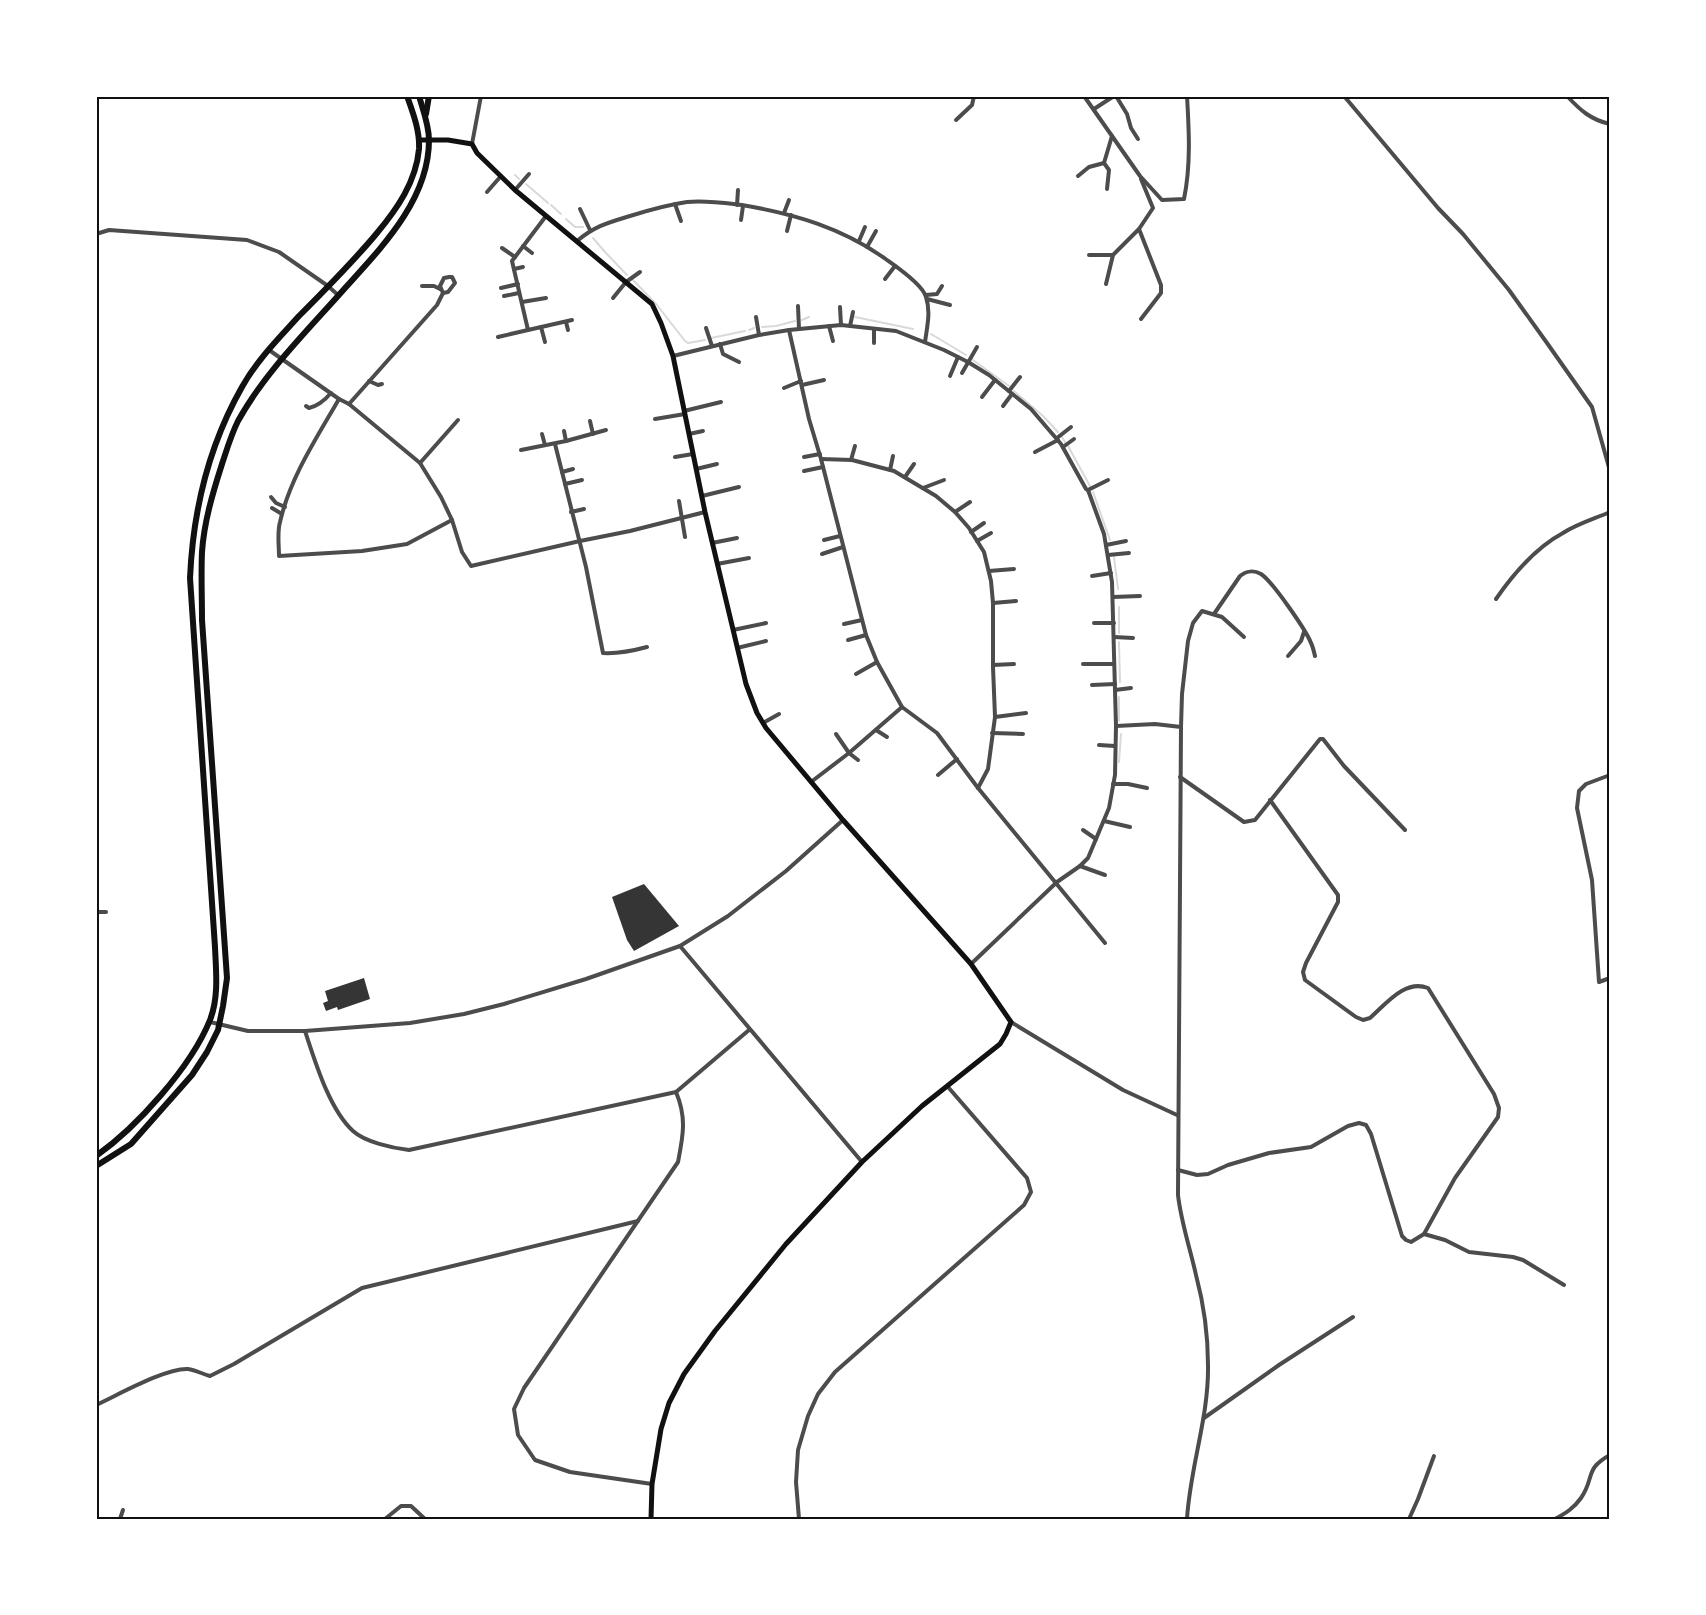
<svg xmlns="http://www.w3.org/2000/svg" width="1706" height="1615" viewBox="0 0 1706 1615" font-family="'Alegreya Sans',sans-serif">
<rect width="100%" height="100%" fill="#fff"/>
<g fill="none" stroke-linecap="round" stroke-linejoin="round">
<!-- stream -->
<g stroke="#d9d9d9" stroke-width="2">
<path d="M515 175 519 179"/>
<path d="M526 184 548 203"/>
<path d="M551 205 561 214"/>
<path d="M566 219 575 227H583"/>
<path d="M593 238 605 252 627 275"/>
<path d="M633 280 657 305 685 341 688 343 705 340"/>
<path d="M855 317 913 329"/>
<path d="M802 320 809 317"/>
<path d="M762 327 776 326 795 321"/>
<path d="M749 330 754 328"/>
<path d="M931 334 966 355"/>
<path d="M711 338 745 331"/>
<path d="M973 360 1009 386"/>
<path d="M1014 391 1043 416 1058 432"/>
<path d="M1062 437 1065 442"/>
<path d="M1068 446 1090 486"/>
<path d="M1093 492 1110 540"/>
<path d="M1114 557 1118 589"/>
<path d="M1119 607V633"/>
<path d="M1119 642 1120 682"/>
<path d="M1119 721V697"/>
<path d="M1119 762 1121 734"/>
</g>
</g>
<!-- building -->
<g fill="#353535">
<path d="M644 884 679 926 634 951 627 940 612 897Z"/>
<path d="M364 978 370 999 338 1010 337 1007 326 1011 323 1003 328 1001 325 991Z"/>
</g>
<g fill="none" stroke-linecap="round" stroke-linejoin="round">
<!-- minor -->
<g stroke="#4c4c4c" stroke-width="4">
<path d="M1084 96 1140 176 1162 200 1184 199C1191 165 1189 130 1187 96"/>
<path d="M1116 96 1127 114 1131 128 1138 139"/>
<path d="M1344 96 1438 208 1463 234 1509 290 1547 343 1592 407 1610 471"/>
<path d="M1567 96C1580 110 1591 120 1610 124"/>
<path d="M1094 109 1114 96"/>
<path d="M956 120 972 105 974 96"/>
<path d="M472 144 481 96"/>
<path d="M1078 176 1089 167 1104 163"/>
<path d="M1107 189 1109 170 1104 163 1112 136"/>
<path d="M515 190 529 174"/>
<path d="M487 192 501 176"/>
<path d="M675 204 681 221"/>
<path d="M737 205 738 190"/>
<path d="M580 209 590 230"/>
<path d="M784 213 789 200"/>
<path d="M546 216 512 261 528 330 572 320"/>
<path d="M741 220 743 206"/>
<path d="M787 231 791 215"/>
<path d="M96 234 109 230 247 240 279 252 328 286 338 295"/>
<path d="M577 241C595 226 607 223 630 216 649 210 667 205 687 202 705 200 725 203 742 205 795 214 843 228 887 260 897 267 923 285 926 297 931 312 927 327 925 342"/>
<path d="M859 241 865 227"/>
<path d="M523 246 532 253"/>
<path d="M867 247 876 231"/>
<path d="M502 248 515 257"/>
<path d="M1089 255H1113"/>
<path d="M514 269 523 267"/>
<path d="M449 277H452L455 283 448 292 443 293 440 286 444 278Z"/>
<path d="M885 279 895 266"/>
<path d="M1106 284 1113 255 1139 229"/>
<path d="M422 286H434L440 289"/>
<path d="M501 288 518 284"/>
<path d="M926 295 937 294 942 286"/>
<path d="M504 296 519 293"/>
<path d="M613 298 626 282 640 272"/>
<path d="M927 299 950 305"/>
<path d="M522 302 546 298"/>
<path d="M798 306 799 329"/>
<path d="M840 307 841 325"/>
<path d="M756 317 759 335"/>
<path d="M1141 319 1161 293V285L1139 229 1153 208 1141 179"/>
<path d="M566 322 568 330"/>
<path d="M829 326 833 341"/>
<path d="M850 326 853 312"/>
<path d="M541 327 545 342"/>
<path d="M706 328 712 346"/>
<path d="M789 330 809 419 821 459 866 635 877 662 902 707 937 733 978 788 1105 943"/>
<path d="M498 337 528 330"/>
<path d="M874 343V329"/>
<path d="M720 344 723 354 739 362"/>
<path d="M269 350 339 399 349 404 420 463 441 497 452 520 462 552 471 566 580 541 630 531 705 512"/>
<path d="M673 356 759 335 789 330 841 325 896 331 944 350 968 362 989 375 1031 409 1061 444 1086 489 1088 490 1104 534 1112 582 1116 726 1115 775 1109 808 1088 858 1080 866 1057 882 971 964"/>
<path d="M962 373 977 347"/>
<path d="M950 376 958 357"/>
<path d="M369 381 378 385 382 384"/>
<path d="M802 385 824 380"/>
<path d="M784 388 801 381"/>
<path d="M1009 391 1020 377"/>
<path d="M982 397 995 380"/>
<path d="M339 399C316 439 290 478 280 522 277 533 279 545 279 556L362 551 407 544 452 520"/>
<path d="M349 404 437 305 443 293"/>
<path d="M306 406 309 408C318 406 325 400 331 393"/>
<path d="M1003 406 1012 394"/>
<path d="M684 411 721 402"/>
<path d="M655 419 685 414"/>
<path d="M590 421 593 434"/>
<path d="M564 431 566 441"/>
<path d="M542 434 545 445"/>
<path d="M689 434 703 431"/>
<path d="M1057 438 1071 427"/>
<path d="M555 444 586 567 603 653C619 654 632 651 647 647"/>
<path d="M1063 447 1074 439"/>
<path d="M521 450 566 441 606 430"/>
<path d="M1035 452 1058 440"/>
<path d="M675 457 693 454"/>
<path d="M804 457 820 454"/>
<path d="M821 459 852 460 894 471 936 496 955 512 969 528 984 552 991 581 993 603V667L995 717 988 769 978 788"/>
<path d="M851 460 855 446"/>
<path d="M420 463 458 420"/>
<path d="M696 469 717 464"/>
<path d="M890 470 893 456"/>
<path d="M804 471 823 467"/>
<path d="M562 472 573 469"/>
<path d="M905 477 914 464"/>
<path d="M565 484 582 480"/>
<path d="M923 488 944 480"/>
<path d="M1088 490 1108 480"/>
<path d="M702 496 739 487"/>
<path d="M271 497 276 503 285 507"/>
<path d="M679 501 685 537"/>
<path d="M272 508 282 514"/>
<path d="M571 512 584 509"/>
<path d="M955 512 970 502"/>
<path d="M971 532 984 523"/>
<path d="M824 540 840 536"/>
<path d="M977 541 991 533"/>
<path d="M712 543 737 538"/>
<path d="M1106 545 1126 541"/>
<path d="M822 554 843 547"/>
<path d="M1108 555 1129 553"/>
<path d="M717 564 749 558"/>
<path d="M989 571 1014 569"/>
<path d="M1092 576 1111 573"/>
<path d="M1113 597 1140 596"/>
<path d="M1496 599C1514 573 1535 548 1563 533 1577 524 1594 519 1610 512"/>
<path d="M993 603 1016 601"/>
<path d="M1214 614 1240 576C1246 571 1254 570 1261 574 1272 581 1306 630 1311 643 1313 647 1314 652 1315 656"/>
<path d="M1094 623H1114"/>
<path d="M844 624 862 620"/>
<path d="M733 630 766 623"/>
<path d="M1114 637 1133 638"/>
<path d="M848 640 866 635"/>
<path d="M737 648 766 641"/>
<path d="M1288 656 1301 641 1304 632"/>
<path d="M1083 664H1114"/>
<path d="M993 665 1014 664"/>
<path d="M856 674 877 662"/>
<path d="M1092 685 1115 684"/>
<path d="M1115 690 1131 688"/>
<path d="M995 717 1026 713"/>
<path d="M763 723 779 714"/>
<path d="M1116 726 1155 724 1181 727 1178 1195C1181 1222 1190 1248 1196 1275 1204 1305 1208 1335 1208 1365 1209 1417 1190 1467 1187 1519"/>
<path d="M1181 727 1182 694 1188 641 1193 623 1202 611 1222 617 1244 637"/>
<path d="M876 730 887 737"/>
<path d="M992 733 1023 734"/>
<path d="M836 734 849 753 858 760"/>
<path d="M1099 745 1115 746"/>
<path d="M938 775 957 759"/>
<path d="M1610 775 1586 784 1579 791 1577 808 1592 880 1599 982 1610 978"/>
<path d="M1180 777 1244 822 1255 820 1320 739H1323L1344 766 1405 830"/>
<path d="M811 782 849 753 902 707"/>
<path d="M1113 784H1128L1147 788"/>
<path d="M1104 821 1130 827"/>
<path d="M1083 830 1096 839"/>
<path d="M1080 866 1105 875"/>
<path d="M96 912H106"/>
<path d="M680 946 862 1162"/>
<path d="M210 1022 248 1031H305L410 1023 464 1014 504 1004 586 979 680 946 728 916 786 871 843 820"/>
<path d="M1011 1022 1123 1090 1177 1115"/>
<path d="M305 1031C315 1061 329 1109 353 1131 365 1142 392 1148 409 1150L676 1092 749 1030"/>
<path d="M1178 1170 1197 1175 1208 1174 1228 1165 1269 1153 1311 1147 1348 1126 1359 1123 1366 1125 1371 1134 1402 1236 1406 1240 1411 1242 1424 1234 1455 1178 1498 1117 1499 1108 1494 1094 1428 988C1405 979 1386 1004 1370 1018L1363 1020 1356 1017 1305 980 1303 972 1306 963 1338 902V895L1270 800"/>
<path d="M1424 1234 1445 1240 1469 1252 1513 1257 1523 1260 1564 1285"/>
<path d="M96 1405C118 1395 165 1368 188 1369 196 1370 202 1374 210 1376L234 1364 362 1288 638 1221"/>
<path d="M1204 1418 1279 1365 1353 1317"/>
<path d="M652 1484 570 1472 535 1460 518 1435 514 1409 524 1388 678 1162C683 1136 687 1118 676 1092"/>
<path d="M120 1519 123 1510"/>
<path d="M385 1519 401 1506H411L425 1519"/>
<path d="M799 1519 796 1482 798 1450 808 1416 818 1394 835 1372 1024 1205 1031 1192 1027 1178 948 1087"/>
<path d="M1409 1519 1418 1499 1434 1456"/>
<path d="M1555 1519C1566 1513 1574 1508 1581 1498 1595 1478 1584 1469 1610 1455"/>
</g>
<!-- secondary -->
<path stroke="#111" stroke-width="5" d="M419 140H448L472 144 477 153 515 190 652 304 661 323 673 356 705 512 746 684 757 713 766 728 843 820 971 964 1011 1022 1006 1034 1000 1044 922 1106 862 1162 786 1244 715 1331 684 1374 669 1403 661 1429 652 1484 651 1519"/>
<!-- trunk -->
<g stroke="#111" stroke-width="6">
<path d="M426 114 429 96"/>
<path d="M96 1156C137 1127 191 1067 210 1020 219 997 216 971 215 947L190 578C193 511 209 445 242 387 257 360 279 338 299 316 326 289 353 262 377 233 397 209 416 182 419 149 420 131 413 113 407 96"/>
<path d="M96 1166 131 1144 192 1075 207 1052 218 1030 223 1006 227 978 202 620C202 597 201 575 202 552 204 522 213 492 222 464 227 449 231 435 238 421 265 372 309 329 346 287 383 246 429 199 429 140 429 125 423 110 419 96"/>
</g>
</g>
<!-- border -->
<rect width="1706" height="1615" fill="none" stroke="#ffffff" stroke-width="195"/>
<rect x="98" y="98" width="1510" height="1420" fill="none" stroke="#111" stroke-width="2"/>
</svg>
